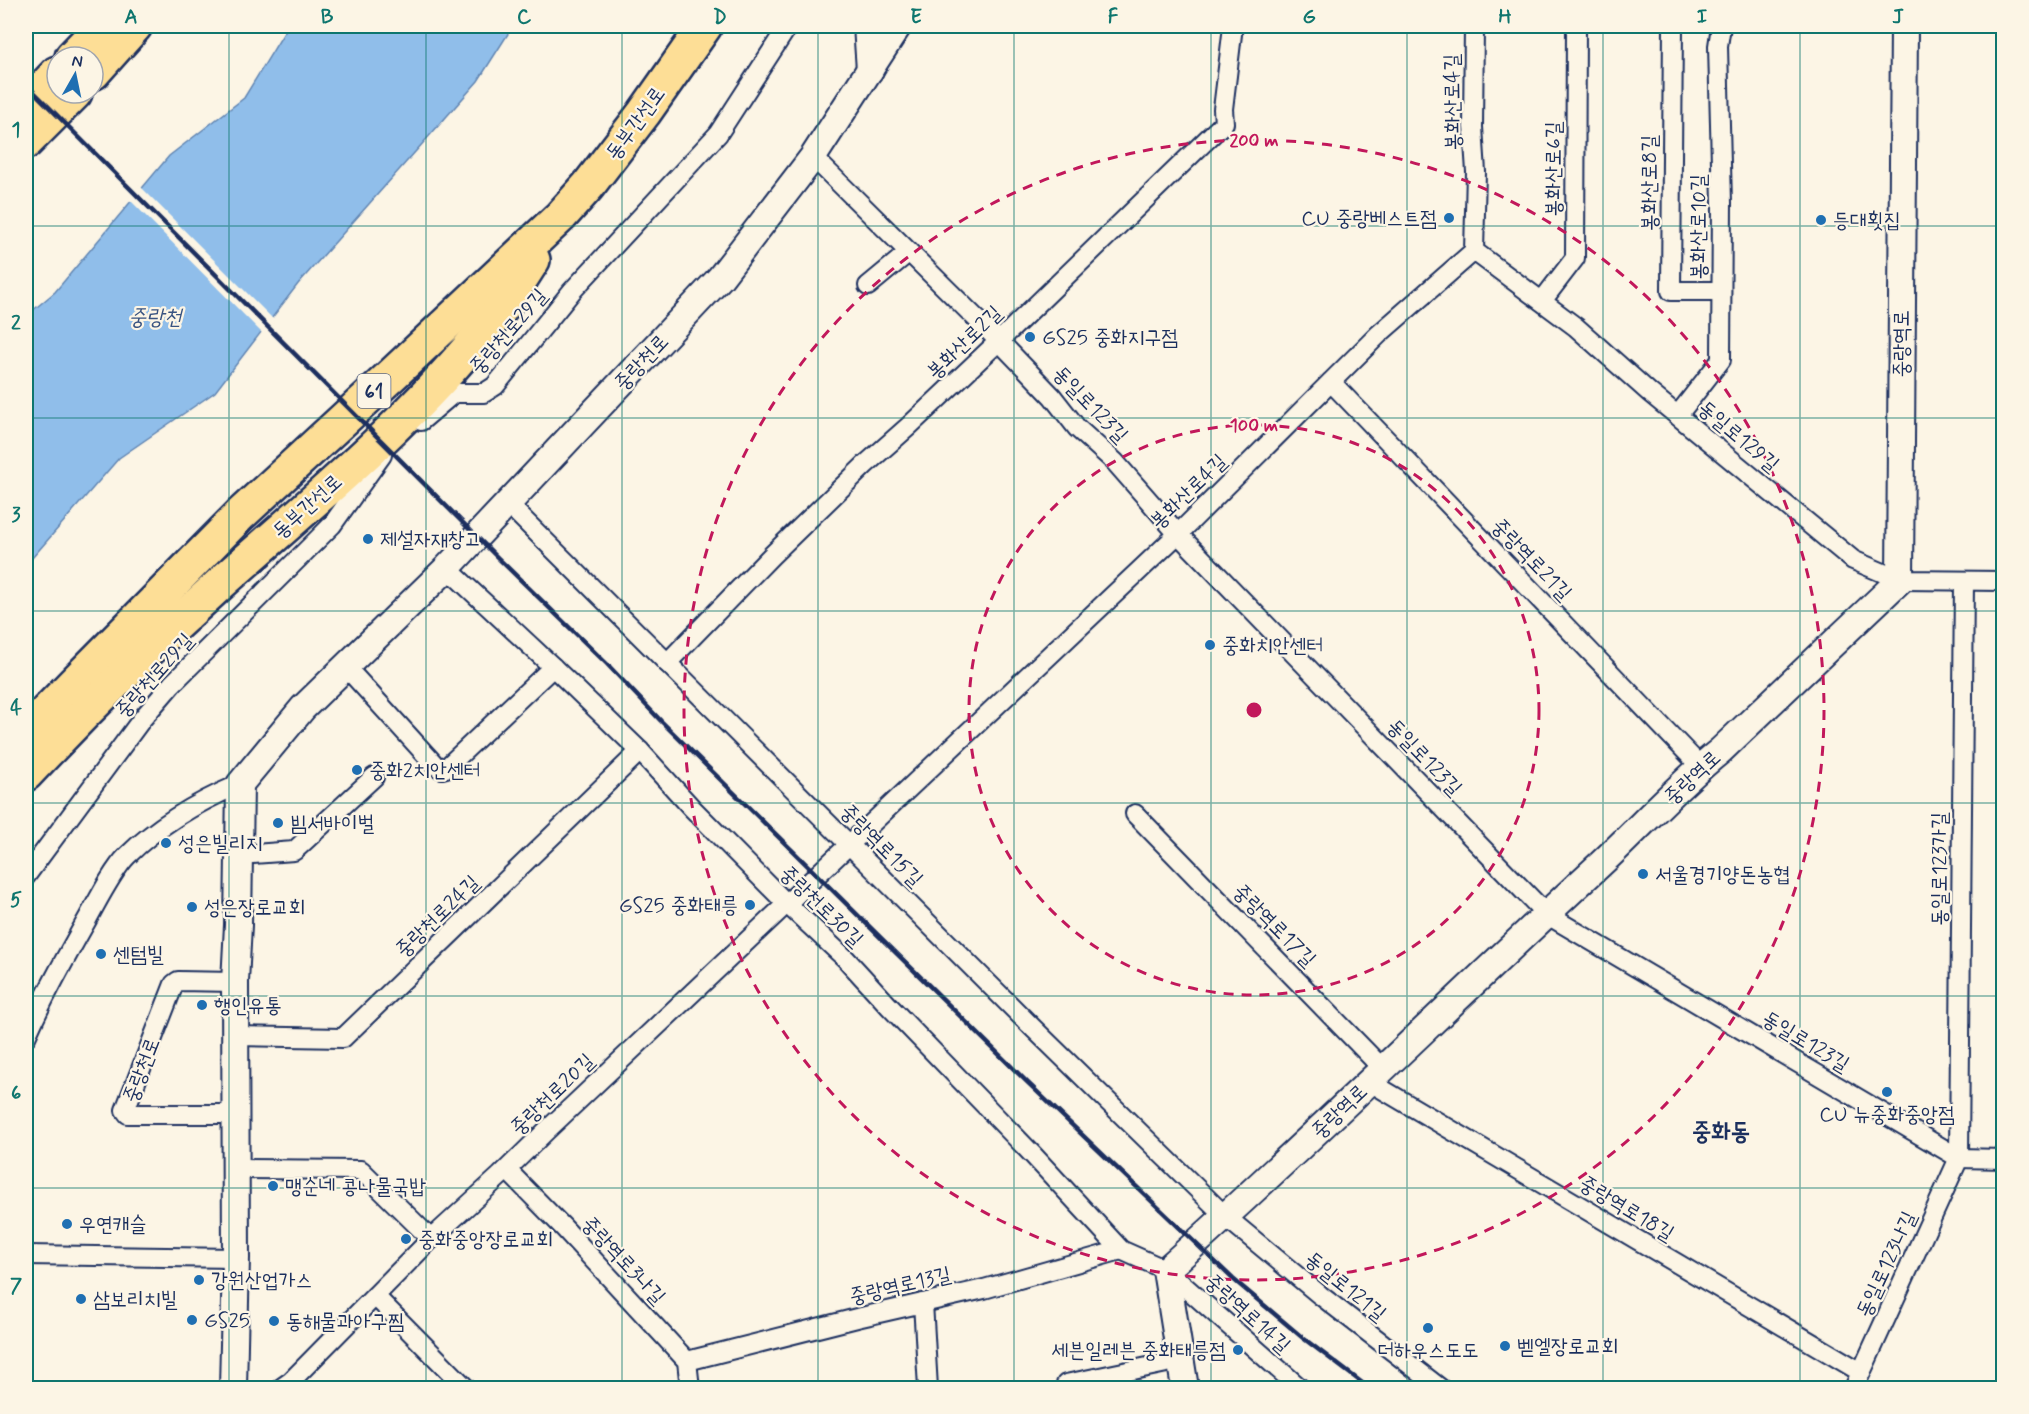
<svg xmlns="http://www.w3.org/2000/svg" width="2029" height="1414" viewBox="0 0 2029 1414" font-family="Mynerve,'Poor Story',sans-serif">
<rect width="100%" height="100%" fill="#fcf5e5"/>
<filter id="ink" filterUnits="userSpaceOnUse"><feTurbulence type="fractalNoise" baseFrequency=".0167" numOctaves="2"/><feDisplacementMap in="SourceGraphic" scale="12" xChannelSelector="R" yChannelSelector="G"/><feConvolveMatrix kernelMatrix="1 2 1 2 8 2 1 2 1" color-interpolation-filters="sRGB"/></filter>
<g filter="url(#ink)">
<!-- water -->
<path fill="#90beea" stroke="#6185b2" stroke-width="1.5" d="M288 26H513L478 81 298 284 215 392 119 458 26 565V316L55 292 169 156 244 98Z"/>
<!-- pier -->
<path fill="#fcf5e5" d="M140 186 274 320 263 334 129 199Z"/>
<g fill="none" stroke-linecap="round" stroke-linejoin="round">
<defs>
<g id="street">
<path d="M1673 26 1671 291H1720"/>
<path d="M813 157 999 341 1052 396 1077 428 1115 462 1178 534 1546 914 1959 1158 2004 1159"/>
<path d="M1474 251 1576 327 1650 393 1853 560 1900 580 2004 581"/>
<path d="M868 286 909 252"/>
<path d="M1542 301 1575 258 1576 26"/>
<path d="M1331 382 1701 767"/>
<path d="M1678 415 1721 360 1722 203 1718 46 1721 26"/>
<path d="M421 421 454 393H484L495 386 572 291 718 134 788 26"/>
<path d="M508 504 1032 1027 1226 1217 1320 1295 1440 1388"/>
<path d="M447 568 553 667 640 751 692 808 786 903 846 959 889 1006 1033 1155 1121 1250 1166 1270 1300 1388"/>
<path d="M667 663 772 555 865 465 909 426 999 341 1224 123 1223 109 1233 26"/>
<path d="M346 667 436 766 442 769 446 768 553 667"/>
<path d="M1135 814 1383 1069"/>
<path d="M239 855 294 851 374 777"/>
<path d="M26 876 142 719 172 684 332 525 382 455"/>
<path d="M235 1036 343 1038 640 751"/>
<path d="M26 1037C44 996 66 957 88 918 98 900 113 870 127 856 158 825 200 801 240 784"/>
<path d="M1370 1082 1861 1372"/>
<path d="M235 1114H128L125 1110 174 984 178 981 235 982"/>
<path d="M236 1169 361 1170 431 1239"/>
<path d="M507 1170 563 1227 687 1361 690 1388"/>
<path d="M26 1255 236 1258"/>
<path d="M375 1296 466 1388"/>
<path d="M923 1303 928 1388"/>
<path d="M687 1361 857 1318 984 1289 1121 1250"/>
<path d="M281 1388 291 1381 431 1239 500 1176 546 1131 1178 534 1379 334 1474 251 1476 172 1473 127 1474 26"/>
<path d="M1066 1388V1384L1181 1360"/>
<path d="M1854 1388 1959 1158 1964 581"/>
</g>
<g id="secondary">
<path d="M867 26 870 70"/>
<path d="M233 1388 236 1258 235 982 238 925 240 784 303 708 447 568 720 278 813 157 898 26"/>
<path d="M1185 1388 1166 1270C1312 1140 1451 1002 1594 870 1637 831 1675 787 1720 751L1900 580 1904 26"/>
</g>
<g id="highway">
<path d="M72 57 102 26"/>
<path d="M93 73 135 26"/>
<path d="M26 106 57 73"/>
<path d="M26 142 75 93"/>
<path d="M26 741 41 717 74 683 241 514 394 373 561 216 588 186 644 113 705 26"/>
<path d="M26 774C88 708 153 644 221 583 320 495 426 409 506 302 515 288 524 274 533 260"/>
</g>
</defs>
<!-- street casing -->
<use href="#street" stroke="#1b2f5e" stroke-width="22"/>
<!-- secondary casing -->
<use href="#secondary" stroke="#1b2f5e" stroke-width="30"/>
<!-- highway casing -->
<use href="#highway" stroke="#1b2f5e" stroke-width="38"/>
<!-- street -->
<use href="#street" stroke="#fcf5e5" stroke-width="18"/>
<!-- secondary -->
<use href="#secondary" stroke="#fcf5e5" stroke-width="26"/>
<!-- highway -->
<use href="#highway" stroke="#fdde96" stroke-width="33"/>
<!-- rail -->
<path stroke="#1b2f5e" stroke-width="4.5" d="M26 84 498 558 607 664 661 721 1027 1082 1233 1279 1303 1338 1369 1388"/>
</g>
</g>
<!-- grid -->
<path fill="none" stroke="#0f766e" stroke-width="1.5" stroke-opacity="0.55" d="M229 26V1388M426 26V1388M622 26V1388M818 26V1388M1014 26V1388M1211 26V1388M1407 26V1388M1603 26V1388M1800 26V1388M26 226H2004M26 418H2004M26 611H2004M26 803H2004M26 996H2004M26 1188H2004"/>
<!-- distance rings -->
<g fill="none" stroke="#c2185b" stroke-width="3" stroke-dasharray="10 8">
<circle cx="1254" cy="710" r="285"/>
<circle cx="1254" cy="710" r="570"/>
</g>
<!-- markers -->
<g fill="#1f6fb2" stroke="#fcf5e5" stroke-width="2">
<circle cx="1449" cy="218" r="6"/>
<circle cx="1821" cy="220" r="6"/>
<circle cx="1030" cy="337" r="6"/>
<circle cx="368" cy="539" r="6"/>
<circle cx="1210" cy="645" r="6"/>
<circle cx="357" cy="770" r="6"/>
<circle cx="278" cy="823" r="6"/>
<circle cx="166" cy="843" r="6"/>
<circle cx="1643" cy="874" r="6"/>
<circle cx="750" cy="905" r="6"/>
<circle cx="192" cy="907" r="6"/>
<circle cx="101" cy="954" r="6"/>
<circle cx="202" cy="1005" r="6"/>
<circle cx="1887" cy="1092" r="6"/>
<circle cx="273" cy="1186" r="6"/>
<circle cx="67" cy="1224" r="6"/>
<circle cx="406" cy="1239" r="6"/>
<circle cx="199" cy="1280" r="6"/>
<circle cx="81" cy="1299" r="6"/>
<circle cx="192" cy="1320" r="6"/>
<circle cx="274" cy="1321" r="6"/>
<circle cx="1428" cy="1328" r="6"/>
<circle cx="1505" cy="1346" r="6"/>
<circle cx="1238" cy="1350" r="6"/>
</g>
<g text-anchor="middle" stroke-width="4.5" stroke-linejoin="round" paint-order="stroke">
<!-- shield labels -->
<rect fill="#fcf5e5" stroke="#5e6a86" stroke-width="1.5" x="357.5" y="374" width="33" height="34" rx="4.5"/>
<g font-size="20" font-weight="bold" fill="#1b2f5e">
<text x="374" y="398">61</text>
</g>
<!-- street labels -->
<g font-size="21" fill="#1b2f5e" stroke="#fcf5e5">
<text transform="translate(1452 102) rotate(-91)" y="7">봉화산로4길</text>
<text transform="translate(635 123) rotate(-54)" y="7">동부간선로</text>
<text transform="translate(1553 169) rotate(-90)" y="7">봉화산로6길</text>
<text transform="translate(1649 183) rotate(-90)" y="7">봉화산로8길</text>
<text transform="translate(1698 227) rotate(-90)" y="7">봉화산로10길</text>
<text transform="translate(508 331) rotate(-49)" y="7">중랑천로29길</text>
<text transform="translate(964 342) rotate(-44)" y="7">봉화산로2길</text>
<text transform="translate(1901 344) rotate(-90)" y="7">중랑역로</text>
<text transform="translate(641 362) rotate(-47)" y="7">중랑천로</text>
<text transform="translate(1091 404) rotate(46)" y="7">동일로123길</text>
<text transform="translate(1739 436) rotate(40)" y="7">동일로129길</text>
<text transform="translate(1188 491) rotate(-44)" y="7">봉화산로4길</text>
<text transform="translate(307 506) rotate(-42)" y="7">동부간선로</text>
<text transform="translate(1532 559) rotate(46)" y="7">중랑역로21길</text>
<text transform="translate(154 675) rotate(-48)" y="7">중랑천로29길</text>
<text transform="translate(1425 757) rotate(46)" y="7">동일로123길</text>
<text transform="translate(1692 777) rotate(-43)" y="7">중랑역로</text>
<text transform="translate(882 845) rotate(45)" y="7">중랑역로15길</text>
<text transform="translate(1939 869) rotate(-90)" y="7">동일로123가길</text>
<text transform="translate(822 906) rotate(44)" y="7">중랑천로30길</text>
<text transform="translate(437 916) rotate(-44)" y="7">중랑천로24길</text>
<text transform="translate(1275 925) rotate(45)" y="7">중랑역로17길</text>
<text transform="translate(1806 1041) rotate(31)" y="7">동일로123길</text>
<text transform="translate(141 1070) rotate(-69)" y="7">중랑천로</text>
<text transform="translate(552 1094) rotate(-44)" y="7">중랑천로20길</text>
<text transform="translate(1339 1111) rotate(-44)" y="7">중랑역로</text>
<text transform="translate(1627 1208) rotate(31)" y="7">중랑역로18길</text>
<text transform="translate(624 1260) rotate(47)" y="7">중랑역로3나길</text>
<text transform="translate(1886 1264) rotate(-65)" y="7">동일로123나길</text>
<text transform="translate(900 1285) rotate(-13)" y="7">중랑역로13길</text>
<text transform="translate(1346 1286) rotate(39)" y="7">동일로121길</text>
<text transform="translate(1248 1313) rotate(42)" y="7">중랑역로14길</text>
</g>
<!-- poi labels -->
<g font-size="21" fill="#1b2f5e" stroke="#fcf5e5" text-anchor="start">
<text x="1437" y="225" text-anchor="end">CU 중랑베스트점</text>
<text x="1833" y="227">등대횟집</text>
<text x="1042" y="344">GS25 중화지구점</text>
<text x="380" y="546">제설자재창고</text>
<text x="1222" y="652">중화치안센터</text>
<text x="369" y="777">중화2치안센터</text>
<text x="290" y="830">빔서바이벌</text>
<text x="178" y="850">성은빌리지</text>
<text x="1655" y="881">서울경기양돈농협</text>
<text x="738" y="912" text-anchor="end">GS25 중화태릉</text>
<text x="204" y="914">성은장로교회</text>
<text x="113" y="961">센텀빌</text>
<text x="214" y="1012">행인유통</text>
<text x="1887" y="1121" text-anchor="middle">CU 뉴중화중앙점</text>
<text x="285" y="1193">맹순네 콩나물국밥</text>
<text x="79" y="1231">우연캐슬</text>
<text x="418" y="1246">중화중앙장로교회</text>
<text x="211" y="1287">강원산업가스</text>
<text x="93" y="1306">삼보리치빌</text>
<text x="204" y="1327">GS25</text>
<text x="286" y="1328">동해물과아구찜</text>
<text x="1517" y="1353">벧엘장로교회</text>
<text x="1226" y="1357" text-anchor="end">세븐일레븐 중화태릉점</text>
<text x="1428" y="1357" text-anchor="middle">더하우스도도</text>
</g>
<!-- water labels -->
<g font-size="22" font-style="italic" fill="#385381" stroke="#fcf5e5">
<text x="155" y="324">중랑천</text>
</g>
<!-- quarter labels -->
<g font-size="24" font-weight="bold" fill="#1b2f5e" stroke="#fcf5e5">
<text x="1721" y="1139">중화동</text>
</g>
</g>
<circle cx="1254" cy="710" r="9" fill="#c2185b" stroke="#fcf5e5" stroke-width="3"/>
<g font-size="18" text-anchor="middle" font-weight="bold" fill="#c2185b" stroke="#fcf5e5" stroke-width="4.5" stroke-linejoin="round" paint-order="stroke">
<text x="1254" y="146">200 m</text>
<text x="1254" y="431">100 m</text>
</g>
<!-- margin -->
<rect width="2029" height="1414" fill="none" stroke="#fcf5e5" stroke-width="66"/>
<!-- north arrow -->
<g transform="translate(75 75) rotate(9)"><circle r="28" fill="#fcf5e5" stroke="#a2a6af" stroke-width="1.5"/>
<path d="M0-4.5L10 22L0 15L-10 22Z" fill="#1f6fb2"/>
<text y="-9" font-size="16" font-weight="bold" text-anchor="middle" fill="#1b2f5e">N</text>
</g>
<rect x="33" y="33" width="1963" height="1348" fill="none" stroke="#0f766e" stroke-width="2"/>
<g font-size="20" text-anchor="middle" font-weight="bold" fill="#0f766e">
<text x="131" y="23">A</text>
<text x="327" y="23">B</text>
<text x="524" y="23">C</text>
<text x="720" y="23">D</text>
<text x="916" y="23">E</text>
<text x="1113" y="23">F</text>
<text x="1309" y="23">G</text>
<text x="1505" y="23">H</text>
<text x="1702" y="23">I</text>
<text x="1898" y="23">J</text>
<text x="16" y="136">1</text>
<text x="16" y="329">2</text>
<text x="16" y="521">3</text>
<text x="16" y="714">4</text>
<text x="16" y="906">5</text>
<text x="16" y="1099">6</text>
<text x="16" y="1292">7</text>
</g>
</svg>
